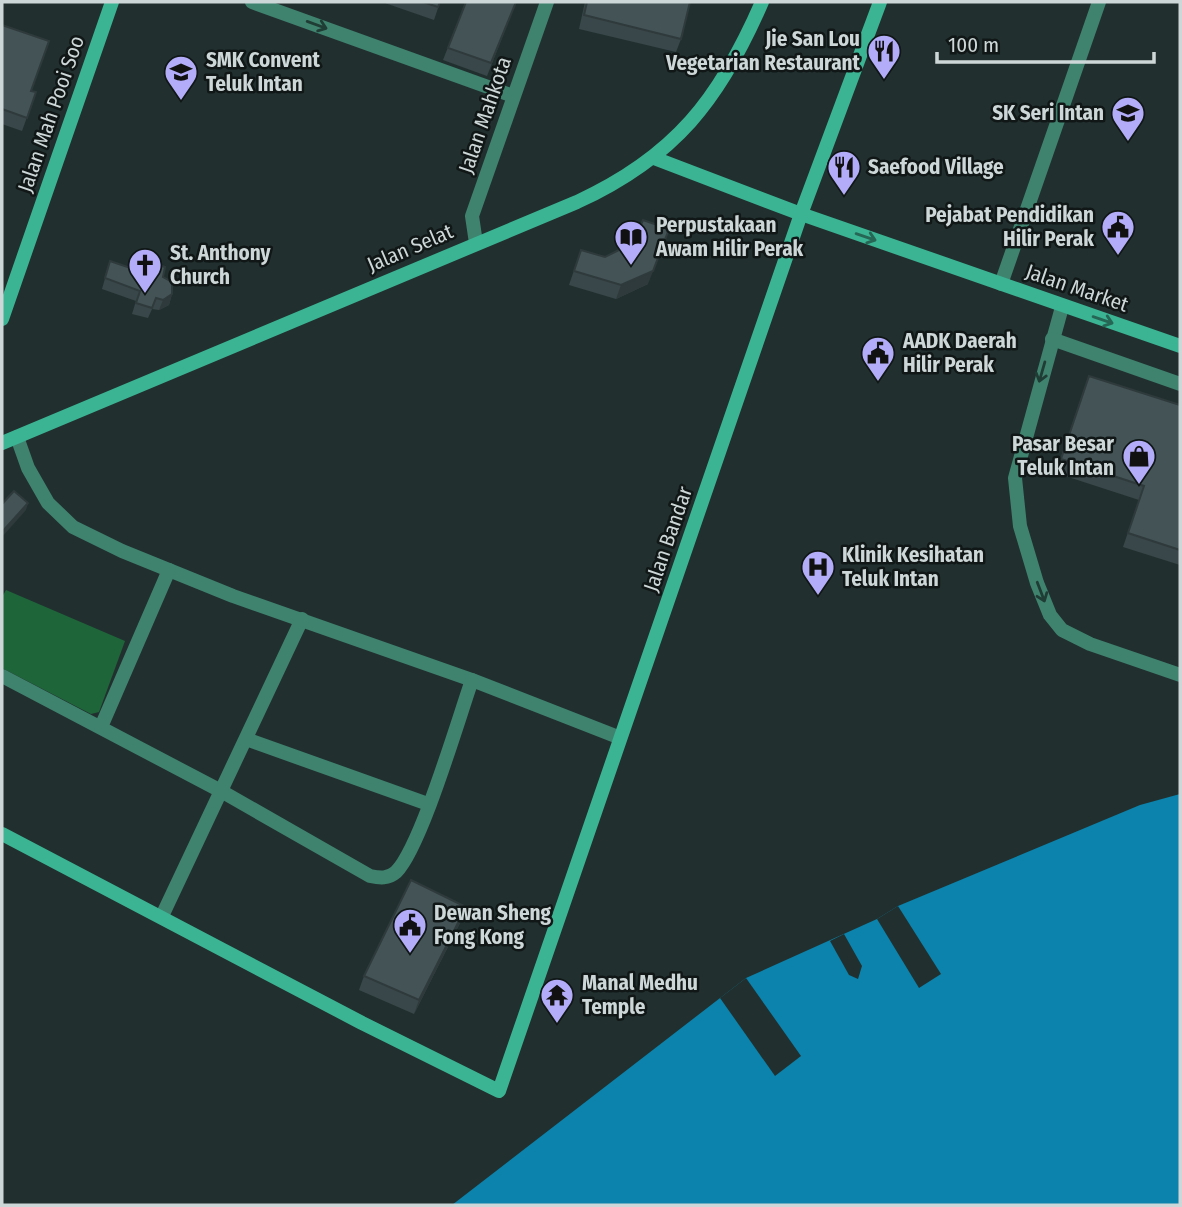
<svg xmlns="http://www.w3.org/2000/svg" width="1182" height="1207" viewBox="0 0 1182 1207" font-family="'Fira Sans Condensed',sans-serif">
<rect width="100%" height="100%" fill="#21302f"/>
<!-- green -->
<path fill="#1f653a" d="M6 590 125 641 99 712 91 714 2 668V597Z"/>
<!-- water -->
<path fill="#0b83ac" d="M1180 794V1205H452L746 978 877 919 898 906 1140 805Z"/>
<!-- pier -->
<g fill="#21302f">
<path d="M898 906 941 974 919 988 877 919Z"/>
<path d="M844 934 862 966 858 979 849 975 830 941Z"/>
<path d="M746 978 801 1056 775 1076 720 998Z"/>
</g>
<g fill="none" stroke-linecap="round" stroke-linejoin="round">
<!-- street -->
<g stroke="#3f836f" stroke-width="14">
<path d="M252 2 513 96"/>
<path d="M476 243 472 216 547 2"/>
<path d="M1001 284 1099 2"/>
<path d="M1062 307 1015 478 1020 526 1037 583 1050 615 1062 630 1090 644 1180 675"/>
<path d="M1052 339 1180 384"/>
<path d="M17 437 28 468 48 503 73 527 122 551 233 596 472 680 618 737"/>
<path d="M2 676 221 791 370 876C380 878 388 879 396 872 421 847 458 720 472 680"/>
<path d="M101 727 169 570"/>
<path d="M246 739 428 804"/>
<path d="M162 916 302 619"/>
</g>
<!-- secondary -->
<g stroke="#3bb494" stroke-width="14">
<path d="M654 158 801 214 1180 346"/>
<path d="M2 319 112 2"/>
<path d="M2 443 577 202C675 157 720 99 762 2"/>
<path d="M2 834 362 1023 499 1091 801 214 880 2"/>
</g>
</g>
<!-- wall -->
<g fill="#3a474a">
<path d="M382 2H440L434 20Z"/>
<path d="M466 2H516L487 76 443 60Z"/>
<path d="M585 2H690L681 39 676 52 579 29Z"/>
<path d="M2 25 31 91 36 92 22 131 2 124Z"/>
<path d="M581 250 648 284 616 299 569 285Z"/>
<path d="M110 261 145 273 149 262 163 277 172 294 169 305 159 310 152 309 148 318 132 314 136 301 102 289Z"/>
<path d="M1084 389 1180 405V565L1123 547 1139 500 1056 473Z"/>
<path d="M466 907 461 921 414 1014 359 990 364 976Z"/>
</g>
<!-- shaded-wall -->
<g fill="#2f3a3c">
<path d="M664 243 648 284 616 299 621 285Z"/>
<path d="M172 294 169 305 159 310 163 300Z"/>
<path d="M28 503 26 510 2 537V532Z"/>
<path d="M466 907 461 921 414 1014 419 1000Z"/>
</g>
<!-- building -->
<g fill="#435356" stroke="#2f3a3c" stroke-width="2">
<path d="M423 2H440L438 7Z"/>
<path d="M466 2H516L491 63 448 48Z"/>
<path d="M587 2H690L681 39 584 15Z"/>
<path d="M2 25 49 41 31 91 36 92 27 118 2 109Z"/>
<path d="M643 220 669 229 653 271 621 285 574 271 581 250 605 257 633 243Z"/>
<path d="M110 261 145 273 149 262 165 267 163 277 172 282V294L163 300 156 298 152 308 136 303 140 291 105 278Z"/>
<path d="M1089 376 1180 405V550L1128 533 1144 486 1061 459Z"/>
<path d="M14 491 28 503 2 532V504Z"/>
<path d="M411 880 466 907 419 1000 364 976Z"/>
</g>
<!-- one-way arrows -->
<defs><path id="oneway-shaft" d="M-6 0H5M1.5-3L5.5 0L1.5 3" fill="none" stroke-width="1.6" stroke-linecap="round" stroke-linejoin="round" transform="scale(1.75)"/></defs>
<g stroke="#203d35">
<use href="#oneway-shaft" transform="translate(317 25) rotate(20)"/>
<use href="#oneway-shaft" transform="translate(1042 372) rotate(106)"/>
<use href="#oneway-shaft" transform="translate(1041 592) rotate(69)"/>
</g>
<g stroke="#266655">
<use href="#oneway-shaft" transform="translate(866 237) rotate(19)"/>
<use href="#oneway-shaft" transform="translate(1103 320) rotate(19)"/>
</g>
<!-- icons -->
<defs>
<symbol id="restaurant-pin" viewBox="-11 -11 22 30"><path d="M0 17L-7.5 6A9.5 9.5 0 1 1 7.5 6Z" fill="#b3adf9" stroke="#101716"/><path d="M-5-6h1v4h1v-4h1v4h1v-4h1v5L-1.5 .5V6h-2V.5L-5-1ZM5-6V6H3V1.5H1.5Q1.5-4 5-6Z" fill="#111"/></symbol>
<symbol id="school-pin" viewBox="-11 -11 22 30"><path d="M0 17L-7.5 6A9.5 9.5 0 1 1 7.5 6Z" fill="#b3adf9" stroke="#101716"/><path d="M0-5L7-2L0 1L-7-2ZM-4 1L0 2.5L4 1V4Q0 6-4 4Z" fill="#111"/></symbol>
<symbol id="civic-pin" viewBox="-11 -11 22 30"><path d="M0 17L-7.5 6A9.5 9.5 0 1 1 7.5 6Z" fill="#b3adf9" stroke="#101716"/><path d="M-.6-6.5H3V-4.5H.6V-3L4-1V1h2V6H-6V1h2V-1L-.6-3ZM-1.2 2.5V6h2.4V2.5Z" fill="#111"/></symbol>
<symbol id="library-pin" viewBox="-11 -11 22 30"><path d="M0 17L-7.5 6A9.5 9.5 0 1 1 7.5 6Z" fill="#b3adf9" stroke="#101716"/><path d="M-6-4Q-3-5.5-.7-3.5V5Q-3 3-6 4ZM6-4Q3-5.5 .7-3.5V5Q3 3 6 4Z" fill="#111"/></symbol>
<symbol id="church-pin" viewBox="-11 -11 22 30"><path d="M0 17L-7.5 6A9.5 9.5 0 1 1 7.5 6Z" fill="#b3adf9" stroke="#101716"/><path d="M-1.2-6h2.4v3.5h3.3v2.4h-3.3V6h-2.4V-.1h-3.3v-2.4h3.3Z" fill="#111"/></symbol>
<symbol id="shop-pin" viewBox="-11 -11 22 30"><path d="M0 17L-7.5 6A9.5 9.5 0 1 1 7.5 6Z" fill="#b3adf9" stroke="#101716"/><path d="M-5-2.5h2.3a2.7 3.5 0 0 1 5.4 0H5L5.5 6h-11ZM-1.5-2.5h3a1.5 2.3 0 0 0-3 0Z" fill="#111"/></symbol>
<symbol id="hospital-pin" viewBox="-11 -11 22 30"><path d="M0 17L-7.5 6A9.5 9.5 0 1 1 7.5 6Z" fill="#b3adf9" stroke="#101716"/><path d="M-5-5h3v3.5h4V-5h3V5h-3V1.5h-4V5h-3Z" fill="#111"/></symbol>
<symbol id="temple-pin" viewBox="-11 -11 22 30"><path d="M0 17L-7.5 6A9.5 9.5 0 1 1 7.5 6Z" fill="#b3adf9" stroke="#101716"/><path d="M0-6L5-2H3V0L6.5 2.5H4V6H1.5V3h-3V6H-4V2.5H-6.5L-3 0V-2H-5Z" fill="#111"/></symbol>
</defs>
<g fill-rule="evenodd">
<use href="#restaurant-pin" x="865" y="32" width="38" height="52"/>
<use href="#school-pin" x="162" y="53" width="38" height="52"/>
<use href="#school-pin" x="1109" y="94" width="38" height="52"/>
<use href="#restaurant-pin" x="825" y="148" width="38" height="52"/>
<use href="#civic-pin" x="1099" y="208" width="38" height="52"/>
<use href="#library-pin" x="612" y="218" width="38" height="52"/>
<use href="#church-pin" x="126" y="246" width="38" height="52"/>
<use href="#civic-pin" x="859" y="334" width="38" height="52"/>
<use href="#shop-pin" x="1120" y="437" width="38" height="52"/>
<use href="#hospital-pin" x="799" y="548" width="38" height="52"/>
<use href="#civic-pin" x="391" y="906" width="38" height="52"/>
<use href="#temple-pin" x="538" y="976" width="38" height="52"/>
</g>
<g text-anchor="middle" stroke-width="5" stroke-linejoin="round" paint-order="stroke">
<!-- poi labels -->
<g font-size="21" font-weight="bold" fill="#ced7d7" stroke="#101716" text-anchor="start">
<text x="860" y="46" text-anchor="end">Jie San Lou<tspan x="860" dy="24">Vegetarian Restaurant</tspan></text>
<text x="206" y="67">SMK Convent<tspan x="206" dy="24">Teluk Intan</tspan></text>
<text x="1104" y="120" text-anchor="end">SK Seri Intan</text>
<text x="868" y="174">Saefood Village</text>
<text x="1094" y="222" text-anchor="end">Pejabat Pendidikan<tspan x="1094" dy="24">Hilir Perak</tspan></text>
<text x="656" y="232">Perpustakaan<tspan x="656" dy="24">Awam Hilir Perak</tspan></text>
<text x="170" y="260">St. Anthony<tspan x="170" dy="24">Church</tspan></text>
<text x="903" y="348">AADK Daerah<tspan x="903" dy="24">Hilir Perak</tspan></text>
<text x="1114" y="451" text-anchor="end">Pasar Besar<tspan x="1114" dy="24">Teluk Intan</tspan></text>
<text x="842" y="562">Klinik Kesihatan<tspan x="842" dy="24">Teluk Intan</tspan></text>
<text x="434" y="920">Dewan Sheng<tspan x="434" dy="24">Fong Kong</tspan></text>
<text x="582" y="990">Manal Medhu<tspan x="582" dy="24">Temple</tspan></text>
</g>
<!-- street labels -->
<g font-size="21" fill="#ced7d7" stroke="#101716">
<text transform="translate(51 114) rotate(-71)" y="7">Jalan Mah Pooi Soo</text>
<text transform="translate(485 115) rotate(-71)" y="7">Jalan Mahkota</text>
<text transform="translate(410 248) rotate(-23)" y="7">Jalan Selat</text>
<text transform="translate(1077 288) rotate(19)" y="7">Jalan Market</text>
<text transform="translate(668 539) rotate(-71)" y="7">Jalan Bandar</text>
</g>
</g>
<!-- border -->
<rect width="1182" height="1207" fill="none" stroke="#ced7d7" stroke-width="7"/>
<!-- scale -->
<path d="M937 52v10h217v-10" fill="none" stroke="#ced7d7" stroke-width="3.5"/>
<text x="948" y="52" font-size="21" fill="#ced7d7" stroke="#101716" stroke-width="5" paint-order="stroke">100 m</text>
</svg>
